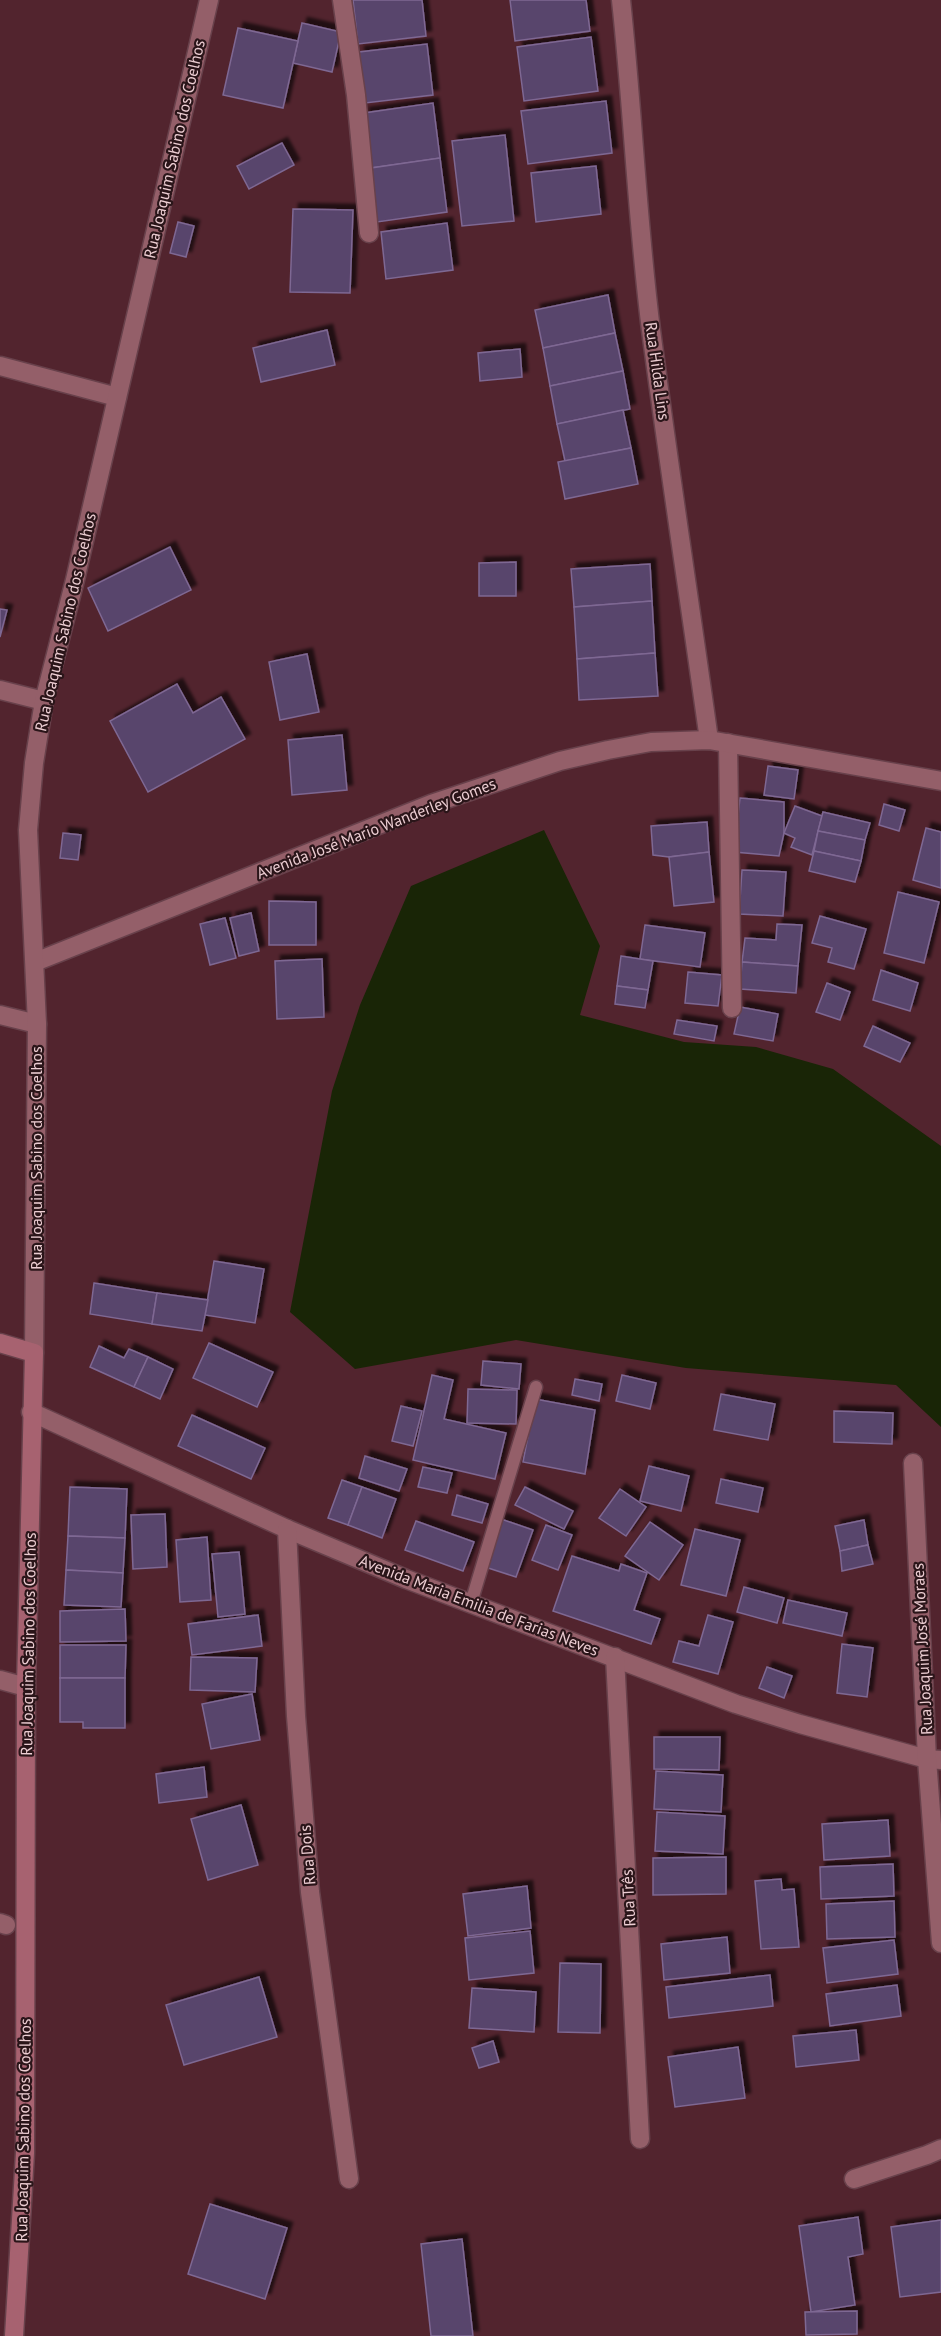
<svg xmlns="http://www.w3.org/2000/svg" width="941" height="2336" viewBox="0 0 941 2336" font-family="'PT Sans',sans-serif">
<defs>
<filter id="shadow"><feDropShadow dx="5.5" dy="-5.5" stdDeviation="1.5" flood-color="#0009"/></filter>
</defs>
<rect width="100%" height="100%" fill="#52242e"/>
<!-- water -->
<path fill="#192506" d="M544 830 600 946 580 1015 684 1042 756 1047 833 1069 941 1146V1427L896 1385 686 1368 516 1340 355 1369 290 1312 332 1091 360 1005 411 886Z"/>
<!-- building -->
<g fill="#59446c" stroke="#7e6893" stroke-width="1.5" filter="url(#shadow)">
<path d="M353 0H422L426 36 358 44Z"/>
<path d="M510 0H586L590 31 515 41Z"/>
<path d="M302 23 341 32 332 72 293 63Z"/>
<path d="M238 28 298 41 283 108 223 95Z"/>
<path d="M591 37 598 91 524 101 517 47Z"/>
<path d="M427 44 433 95 365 103 359 52Z"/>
<path d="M606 101 612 153 528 164 521 111Z"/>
<path d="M433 103 440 158 371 168 364 113Z"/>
<path d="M505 135 514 221 462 226 452 141Z"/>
<path d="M282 143 294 165 249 189 237 166Z"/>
<path d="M440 158 447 212 377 222 371 168Z"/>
<path d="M596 166 601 214 536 222 531 173Z"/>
<path d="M293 209 353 210 350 293 290 292Z"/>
<path d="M178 222 194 226 186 257 170 253Z"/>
<path d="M447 223 453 270 386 279 381 232Z"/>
<path d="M608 295 615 333 543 348 535 310Z"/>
<path d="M327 330 335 365 261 382 253 348Z"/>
<path d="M615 333 623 371 550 386 543 348Z"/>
<path d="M520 349 522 377 480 381 478 353Z"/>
<path d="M623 371 630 409 557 424 550 386Z"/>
<path d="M623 410 631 448 565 461 557 424Z"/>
<path d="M631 448 638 484 565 499 558 462Z"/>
<path d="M170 547 191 590 108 631 88 588Z"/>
<path d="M516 562V596H479V563Z"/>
<path d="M650 564 652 601 574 607 571 569Z"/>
<path d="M652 601 655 653 577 659 574 607Z"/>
<path d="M0 609 7 610 0 637Z"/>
<path d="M655 653 658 696 579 700 577 659Z"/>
<path d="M307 654 319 712 280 720 269 662Z"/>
<path d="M177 684 193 713 221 697 245 739 148 792 110 721Z"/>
<path d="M342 735 347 790 292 795 288 740Z"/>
<path d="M768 766 798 770 794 799 764 795Z"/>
<path d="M740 798 784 802V833L779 856 734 852Z"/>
<path d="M884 804 905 810 899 831 879 825Z"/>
<path d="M795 806 822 816 812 855 791 847 795 838 784 833Z"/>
<path d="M823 812 870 823 865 840 818 831Z"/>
<path d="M707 822 709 852 669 857 653 855 651 826Z"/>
<path d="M926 828 941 832V888L913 880Z"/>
<path d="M818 831 865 840 861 861 814 851Z"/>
<path d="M63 833 81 835 78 860 60 858Z"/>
<path d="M814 851 861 861 855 882 809 871Z"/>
<path d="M709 852 714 902 674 906 669 857Z"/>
<path d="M742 870 786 872 783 916 739 914Z"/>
<path d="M898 892 939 902 924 963 884 953Z"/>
<path d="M269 901 316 902V945H269Z"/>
<path d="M251 913 259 951 239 956 230 918Z"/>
<path d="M820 916 866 929 854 969 828 962 832 948 812 943Z"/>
<path d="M225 918 236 958 210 965 200 924Z"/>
<path d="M777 924 802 925 798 966 742 962 745 938 776 940Z"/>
<path d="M645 925 705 933 700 967 640 959Z"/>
<path d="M621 956 653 961 648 990 617 986Z"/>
<path d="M322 959 324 1017 277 1019 275 961Z"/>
<path d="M742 962 798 966 796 993 740 989Z"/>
<path d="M881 970 918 983 910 1011 873 1000Z"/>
<path d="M688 972 722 975 718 1006 685 1003Z"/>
<path d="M827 983 850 992 840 1020 816 1012Z"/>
<path d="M617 986 648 990 645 1008 615 1004Z"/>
<path d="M740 1007 778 1014 773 1041 734 1034Z"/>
<path d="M677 1020 717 1026 714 1041 674 1034Z"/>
<path d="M873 1026 910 1043 900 1062 864 1046Z"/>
<path d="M214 1261 264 1269 255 1323 205 1315Z"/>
<path d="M94 1283 157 1293 152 1324 90 1314Z"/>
<path d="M157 1293 208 1300 202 1331 152 1324Z"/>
<path d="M209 1343 273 1372 257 1407 193 1378Z"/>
<path d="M99 1346 124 1358 129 1349 148 1357 134 1387 90 1367Z"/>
<path d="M148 1357 173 1369 160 1399 134 1387Z"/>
<path d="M483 1361 521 1364 519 1389 481 1385Z"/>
<path d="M432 1375 453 1380 444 1419 506 1433 495 1479 413 1460Z"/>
<path d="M622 1375 656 1383 650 1409 616 1401Z"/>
<path d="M575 1379 602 1384 599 1401 572 1395Z"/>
<path d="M468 1389 517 1390 516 1424 467 1423Z"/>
<path d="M721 1394 775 1404 768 1440 714 1430Z"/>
<path d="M535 1399 595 1410 585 1474 523 1462Z"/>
<path d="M401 1406 422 1411 413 1446 392 1441Z"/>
<path d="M834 1411 893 1413 892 1444 834 1442Z"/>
<path d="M192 1415 265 1448 251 1479 178 1446Z"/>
<path d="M365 1456 407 1469 399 1491 359 1478Z"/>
<path d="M649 1466 689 1476 681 1511 640 1501Z"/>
<path d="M423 1467 452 1473 447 1493 418 1487Z"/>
<path d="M721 1479 763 1488 758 1512 716 1503Z"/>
<path d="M342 1480 362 1487 348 1525 328 1518Z"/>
<path d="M70 1487 127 1489 125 1538 68 1536Z"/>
<path d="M362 1487 396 1499 382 1538 348 1525Z"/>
<path d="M525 1487 573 1511 564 1529 515 1505Z"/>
<path d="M620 1489 646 1507 626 1536 599 1518Z"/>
<path d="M457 1495 488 1504 482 1523 452 1515Z"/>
<path d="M165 1514 167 1567 133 1569 131 1515Z"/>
<path d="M501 1519 533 1530 516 1577 485 1567Z"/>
<path d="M864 1520 868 1545 840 1551 835 1526Z"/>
<path d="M416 1521 474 1542 463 1571 405 1550Z"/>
<path d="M650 1522 683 1545 659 1580 625 1556Z"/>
<path d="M546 1525 572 1535 558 1570 532 1560Z"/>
<path d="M695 1529 740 1540 726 1596 681 1585Z"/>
<path d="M68 1536 125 1538 123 1573 66 1570Z"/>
<path d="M207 1537 211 1600 180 1602 176 1540Z"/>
<path d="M868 1545 873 1564 842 1571 840 1551Z"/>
<path d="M239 1552 245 1614 218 1617 212 1554Z"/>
<path d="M572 1556 619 1571 621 1564 647 1573 634 1610 660 1619 651 1644 553 1611Z"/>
<path d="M66 1570 123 1573 121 1607 64 1605Z"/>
<path d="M744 1587 784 1598 777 1623 737 1612Z"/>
<path d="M788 1600 847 1613 842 1636 783 1623Z"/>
<path d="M125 1609 126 1641 60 1642V1611Z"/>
<path d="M258 1615 262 1646 192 1655 188 1624Z"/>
<path d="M708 1615 733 1622 718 1674 673 1662 679 1641 699 1646Z"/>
<path d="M842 1644 873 1648 867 1697 837 1693Z"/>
<path d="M60 1645H126L125 1678H60Z"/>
<path d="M191 1657 257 1658 255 1692 190 1690Z"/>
<path d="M767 1667 792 1676 784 1698 759 1688Z"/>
<path d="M60 1678H125V1728H83V1722H60Z"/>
<path d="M252 1694 260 1740 211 1749 202 1704Z"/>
<path d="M654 1737H720L719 1770 654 1769Z"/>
<path d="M204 1767 207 1797 159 1803 156 1774Z"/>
<path d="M656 1771 723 1775 721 1812 654 1809Z"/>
<path d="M241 1805 258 1865 208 1880 191 1819Z"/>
<path d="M657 1812 725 1816 723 1854 655 1851Z"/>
<path d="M888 1820 890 1856 824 1860 822 1824Z"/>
<path d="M726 1857V1894L653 1895V1858Z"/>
<path d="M893 1864 894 1896 821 1899 820 1867Z"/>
<path d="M781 1879 782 1890 794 1889 799 1947 761 1949 755 1881Z"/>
<path d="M527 1886 531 1928 468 1936 463 1894Z"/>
<path d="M894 1901 895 1937 827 1939 826 1904Z"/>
<path d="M530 1931 534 1973 469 1980 465 1938Z"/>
<path d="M727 1937 730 1973 664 1980 661 1944Z"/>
<path d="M894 1940 898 1974 827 1983 823 1948Z"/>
<path d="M560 1963 601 1964 600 2033 558 2032Z"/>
<path d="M770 1975 773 2006 669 2018 666 1987Z"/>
<path d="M259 1977 277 2037 184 2065 166 2005Z"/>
<path d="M897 1985 901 2016 830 2026 826 1994Z"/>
<path d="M472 1988 536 1992 534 2032 469 2028Z"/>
<path d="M856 2030 859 2060 796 2067 793 2036Z"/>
<path d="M493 2041 499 2062 479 2068 472 2048Z"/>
<path d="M738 2047 745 2098 675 2107 668 2057Z"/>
<path d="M210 2204 287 2228 265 2299 188 2274Z"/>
<path d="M858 2217 863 2254 848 2257 855 2305 811 2312 799 2226Z"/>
<path d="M941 2220V2292L900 2297 891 2227Z"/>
<path d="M462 2239 473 2336H431L421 2244Z"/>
<path d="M857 2311V2334L806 2335 805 2312Z"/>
</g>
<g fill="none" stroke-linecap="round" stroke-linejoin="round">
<defs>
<path id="lane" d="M471 1603 536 1387"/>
<g id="street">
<path d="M342 0 356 95 369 233"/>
<path d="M621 0C633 110 637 221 651 330 669 467 690 604 709 740"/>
<path d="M0 366 117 397"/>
<path d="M0 690 44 701"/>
<path d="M728 743 732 1008"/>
<path d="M35 962 431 804 560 761 608 750 651 742 709 740 941 781"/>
<path d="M0 1015 37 1024"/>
<path d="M34 1353 37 1024 28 830 34 763 44 701 75 580 209 0"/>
<path d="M31 1412 287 1529 406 1579 736 1704 800 1724 927 1759 941 1760"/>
<path d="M913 1463 927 1759 941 1943"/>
<path d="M287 1529 296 1716 310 1892 349 2179"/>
<path d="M615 1657 640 2139"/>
<path d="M0 1680 26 1687"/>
<path d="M0 1923 6 1925"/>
<path d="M854 2179 927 2155 941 2149"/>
</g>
<path id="secondary" d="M0 1343 34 1353 26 1687 25 2153 14 2336"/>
</defs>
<!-- lane casing -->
<use href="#lane" stroke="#68414b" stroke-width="15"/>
<!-- street casing -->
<use href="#street" stroke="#68414b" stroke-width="21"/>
<!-- secondary casing -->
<use href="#secondary" stroke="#68414b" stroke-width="21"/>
<!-- lane -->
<use href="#lane" stroke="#945f69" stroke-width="12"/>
<!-- street -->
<use href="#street" stroke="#945f69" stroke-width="18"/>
<!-- secondary -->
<use href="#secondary" stroke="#a76270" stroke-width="18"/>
</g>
<g text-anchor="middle" stroke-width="4.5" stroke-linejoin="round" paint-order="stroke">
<!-- street labels -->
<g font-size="16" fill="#eccdd2" stroke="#2a1519">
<text transform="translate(174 149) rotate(-77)" y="6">Rua Joaquim Sabino dos Coelhos</text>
<text transform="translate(658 371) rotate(82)" y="6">Rua Hilda Lins</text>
<text transform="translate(65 622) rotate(-77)" y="6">Rua Joaquim Sabino dos Coelhos</text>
<text transform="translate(376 828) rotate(-21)" y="6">Avenida José Mario Wanderley Gomes</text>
<text transform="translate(36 1158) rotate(-90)" y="6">Rua Joaquim Sabino dos Coelhos</text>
<text transform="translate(479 1605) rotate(21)" y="6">Avenida Maria Emilia de Farias Neves</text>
<text transform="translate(28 1644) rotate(-89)" y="6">Rua Joaquim Sabino dos Coelhos</text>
<text transform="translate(922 1649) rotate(-93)" y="6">Rua Joaquim José Moraes</text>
<text transform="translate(307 1855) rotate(-95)" y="6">Rua Dois</text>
<text transform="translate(628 1898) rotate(-93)" y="6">Rua Três</text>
<text transform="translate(23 2130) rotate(-89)" y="6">Rua Joaquim Sabino dos Coelhos</text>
</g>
</g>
</svg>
